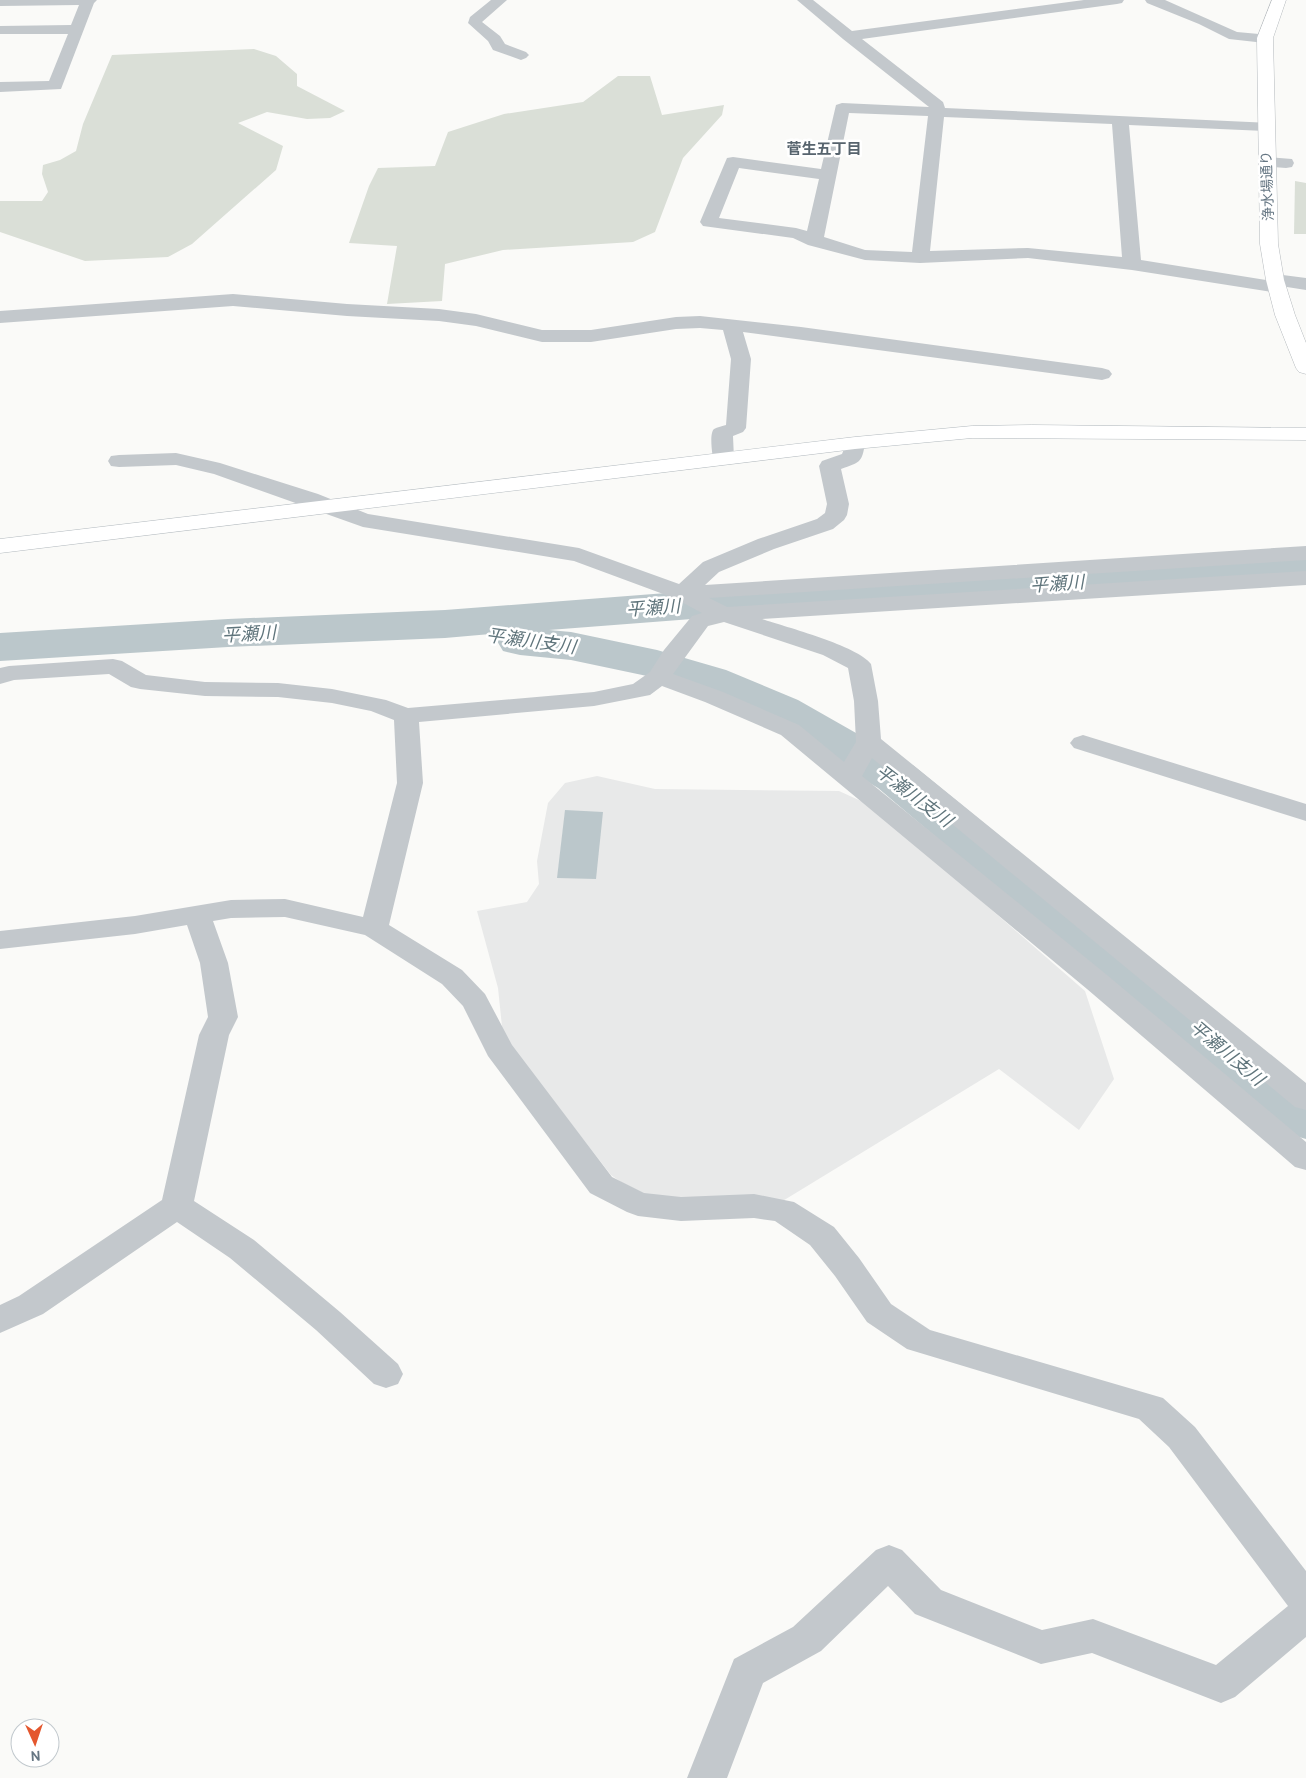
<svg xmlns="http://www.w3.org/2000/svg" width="1306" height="1778" viewBox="0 0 1306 1778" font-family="Cabin,'Noto Sans JP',sans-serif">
<rect width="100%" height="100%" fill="#fafaf8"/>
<!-- built -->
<path fill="#e8e9e9" d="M597 776 655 789 839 791 872 806 1085 991 1114 1079 1079 1130 999 1069 781 1202 682 1201 641 1196 611 1175 503 1036 498 988 477 911 527 902 539 884 537 861 548 803 565 783Z"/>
<!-- green -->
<g fill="#dadfd7">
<path d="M254 49 276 56 297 74V86L345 111 330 118 307 119 267 112 238 123 283 146 276 170 192 244 168 257 85 261 0 232V201H42L48 192 42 174 43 165 60 160 76 151 83 124 112 55Z"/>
<path d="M618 76H650L662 115 724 105 722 115 683 158 655 232 633 242 503 250 445 264 442 301 387 304 397 246 349 243 369 186 378 168 435 166 448 132 504 114 583 102Z"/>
<path d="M1295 181 1306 183V234H1294Z"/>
</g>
<!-- water -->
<path fill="#bbc7cb" d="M565 810 603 812 596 879 557 878Z"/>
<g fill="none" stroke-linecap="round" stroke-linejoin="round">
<!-- river -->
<path fill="#bbc7cb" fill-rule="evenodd" d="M1306 554V580L898 608 744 615 549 630 571 632 657 650 726 670 798 700 914 766 1306 1086V1139L1285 1133 878 788 764 720 692 690 647 676 571 660 520 655 503 651 497 641 502 633 445 638 228 647 0 661V633L228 619 445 610 744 587 898 580Z"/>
<defs>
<path id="secondary" d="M1032 425 1306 428V440L972 438 855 449 0 553V539L855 437 972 426Z"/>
<path id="primary" d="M1272 0H1286L1273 38 1278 244 1284 280 1295 315 1306 343V374L1299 372 1296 368 1275 315 1266 280 1260 244 1257 38Z"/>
</defs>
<!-- secondary casing -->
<use href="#secondary" stroke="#b3babf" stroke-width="1"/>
<!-- primary casing -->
<use href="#primary" stroke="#b5babe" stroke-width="1"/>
<!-- street -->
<g fill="#c3c8cc" fill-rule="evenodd">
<path d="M0 0H97L94 3 61 89 0 92V82L49 81 68 34H0V26L71 25 79 5 0 6Z"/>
<path d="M491 0H507L482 22 500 36 505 44 526 52 529 55 526 58 521 60 493 50 488 41 468 23 470 17Z"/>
<path d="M797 0H813L852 31 1084 0H1124L1122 3 1117 4 862 39 943 102 945 108 1271 123 1273 126 1271 129 1265 131 1129 125 1141 260 1266 280 1268 276 1275 274 1306 278V290L1287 287 1285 291 1278 293 1132 270 1028 258 920 263 865 260 808 245 793 238 703 226 700 222 727 158 733 157 821 169 836 105 842 103 929 107 843 39ZM849 113 928 116 912 252 865 250 824 237ZM944 117 1112 124 1122 257 1028 248 930 251ZM739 168 819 179 807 231 796 228 719 218Z"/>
<path d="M1145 0H1165L1237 32 1270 35 1273 38 1270 41 1265 43 1229 39 1199 24 1147 3Z"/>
<path d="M1266 157 1292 159 1294 163 1292 167 1286 168 1260 166 1258 162 1260 158Z"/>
<path d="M233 294 347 304 439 309 476 314 542 330H591L676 317 700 316 801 327 1102 368 1109 370 1112 374 1109 378 1102 380 743 332 751 359 746 428 743 432 733 436 734 459 731 464 723 465 715 464C712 458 709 433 714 429 717 427 723 426 726 425L731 359 723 330 700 328 676 329 591 342H542L476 326 439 321 347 316 233 306 0 323V311Z"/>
<path d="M855 437 862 439 865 443C862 463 860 462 841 469L849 504 847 515 844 520 833 529 774 549 719 572 705 585 1306 546V560L709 598 727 607 1306 571V585L762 619C786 627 858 646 871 664L878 701 881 739 1306 1083V1110L1295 1107 872 758 862 776 1107 975 1306 1142V1170L1295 1167 1087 989 781 735 705 702 662 686 650 695 594 706 419 722 423 783 389 925 462 970 485 994 512 1045 612 1177 644 1193 681 1197 754 1194 794 1202 834 1227 859 1258 891 1304 930 1330 1163 1398 1195 1427 1306 1571V1637L1235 1697 1221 1703 1092 1653 1041 1664 915 1614 888 1586 821 1651 763 1683 727 1778H687L734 1659 793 1627 876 1550 889 1545 902 1550 941 1590 1042 1630 1093 1619 1216 1665 1288 1606 1169 1447 1139 1419 907 1349 867 1322 835 1276 810 1245 775 1221 754 1218 681 1221 638 1216 627 1212 590 1193 488 1056 463 1006 442 984 365 935 285 917 231 918 213 921 228 963 238 1017 229 1035 194 1201 254 1240 340 1312 398 1364 403 1374 398 1384 386 1388 374 1384 316 1330 230 1258 177 1222 43 1314 0 1333V1305L19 1296 162 1200 199 1035 208 1017 200 963 187 925 135 934 0 949V931L135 916 231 900 285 899 363 917 397 783 394 720 371 711 332 703 278 697 205 696 140 689 131 687 109 674 14 680 0 684V668L9 666 113 659 122 661 146 675 205 682 278 683 332 689 386 700 408 708 594 692 633 684 650 672 664 650 692 616 702 613 674 598 574 561 363 527 214 474 176 465 119 467 111 466 108 461 111 456 119 455 176 453 220 463 318 494 368 514 579 548 679 584 703 562 758 539 817 519 825 513 827 504 819 466 822 461 842 454 848 439ZM724 622 823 655 848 668 854 701 856 742 844 762 799 725 723 692 673 674 708 626Z"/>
<path d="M1083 735 1306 804V821L1074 748 1070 743 1074 738Z"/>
</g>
<!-- secondary -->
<use href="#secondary" fill="#fff" fill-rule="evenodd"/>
<!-- primary -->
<use href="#primary" fill="#fff" fill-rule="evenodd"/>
</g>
<g text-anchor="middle" stroke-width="5" stroke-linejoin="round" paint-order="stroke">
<!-- far-street labels -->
<g font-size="14" fill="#657683" stroke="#fff">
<text transform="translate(1267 186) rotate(-92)" y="5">浄水場通り</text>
</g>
<!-- far-neighbourhood labels -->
<g font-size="15" font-weight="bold" fill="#57646e" stroke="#fff">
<text x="824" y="154">菅生五丁目</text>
</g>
<!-- water labels -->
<g font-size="18" font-style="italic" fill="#60757c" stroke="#fff">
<text transform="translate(1057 584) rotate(-4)" y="6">平瀬川</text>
<text transform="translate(653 608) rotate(-4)" y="6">平瀬川</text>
<text transform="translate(249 634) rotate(-3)" y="6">平瀬川</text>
<text transform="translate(531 641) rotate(8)" y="6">平瀬川支川</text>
<text transform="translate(914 796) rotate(37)" y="6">平瀬川支川</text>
<text transform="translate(1227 1053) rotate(40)" y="6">平瀬川支川</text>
</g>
</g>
<!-- north arrow -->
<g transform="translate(35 1743) rotate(177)"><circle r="24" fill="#ffffff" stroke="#c1c8cd"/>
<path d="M0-4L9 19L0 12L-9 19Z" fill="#e4572e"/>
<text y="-8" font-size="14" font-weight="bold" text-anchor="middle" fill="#657683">N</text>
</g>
</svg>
